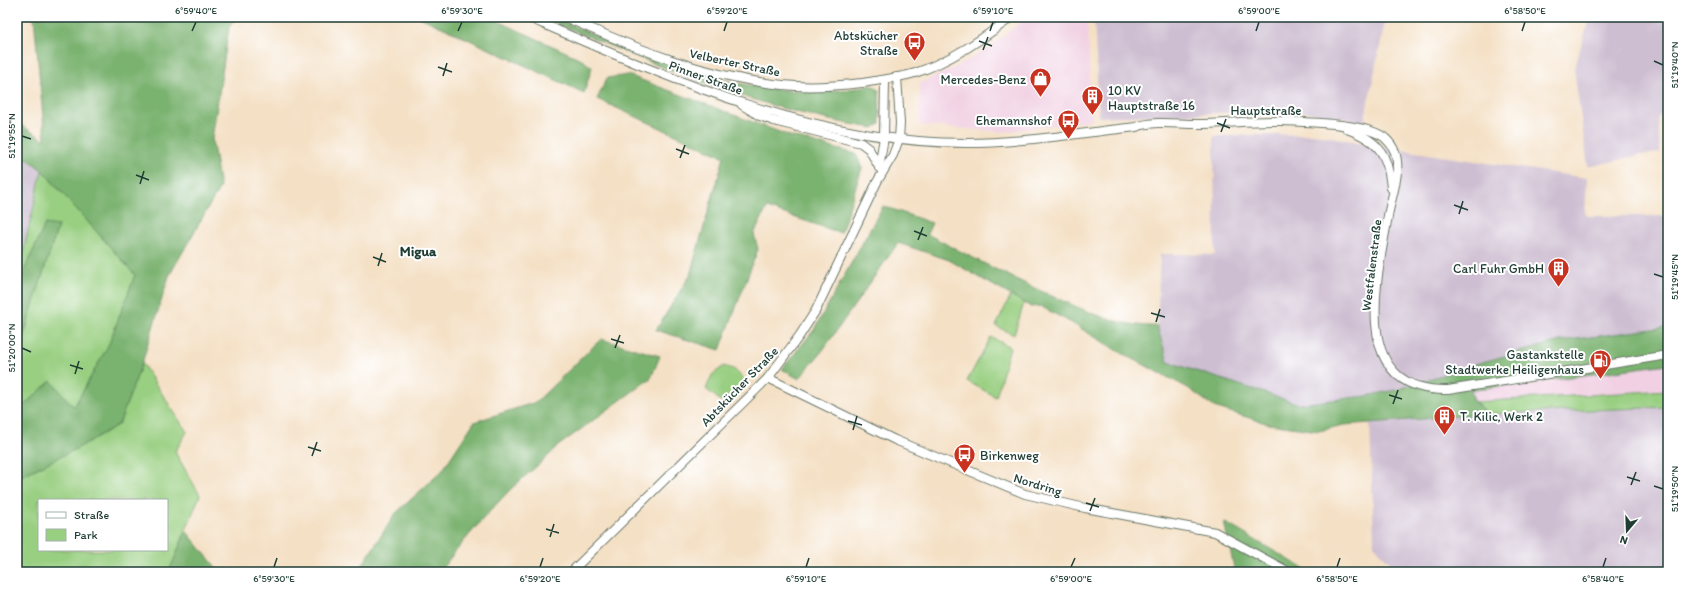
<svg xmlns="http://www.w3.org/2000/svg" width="1685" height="589" viewBox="0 0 1685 589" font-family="Itim,sans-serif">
<rect width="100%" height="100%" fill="#fff"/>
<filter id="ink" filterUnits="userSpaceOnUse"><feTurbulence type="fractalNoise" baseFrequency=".025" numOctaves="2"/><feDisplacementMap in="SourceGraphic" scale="8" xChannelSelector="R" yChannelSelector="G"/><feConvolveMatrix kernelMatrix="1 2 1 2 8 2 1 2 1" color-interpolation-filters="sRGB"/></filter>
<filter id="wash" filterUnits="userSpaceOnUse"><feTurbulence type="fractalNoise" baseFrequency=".012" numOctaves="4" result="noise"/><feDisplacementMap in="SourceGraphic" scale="16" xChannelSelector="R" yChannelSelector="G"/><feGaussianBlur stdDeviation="0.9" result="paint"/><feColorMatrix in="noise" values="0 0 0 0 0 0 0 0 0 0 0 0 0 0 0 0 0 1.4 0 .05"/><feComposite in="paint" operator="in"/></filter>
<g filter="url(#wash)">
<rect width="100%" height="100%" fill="#f4e0c5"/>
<!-- built -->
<g fill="#f1d0e3">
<path d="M1027 17H1087L1092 120 1002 132 919 125 920 83 958 66 990 47Z"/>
<path d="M1668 364V390L1474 402 1470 390Z"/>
</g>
<!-- industrial -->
<g fill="#cebed1">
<path d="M1094 17H1386L1364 122 1308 112 1278 111 1099 117Z"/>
<path d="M1590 17H1667L1668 113 1658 116 1660 153 1640 155 1588 167 1574 69Z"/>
<path d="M1314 134 1395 149 1587 178 1585 214 1588 216H1668V327L1560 341 1479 363 1396 390 1366 396 1299 404 1168 362 1157 326 1160 254 1215 255 1214 136Z"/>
<path d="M17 151 42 170 21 262H17Z"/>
<path d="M1668 407V572H1398L1374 545 1370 422 1488 414Z"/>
</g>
<!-- green -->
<g fill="#99cf81" stroke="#5c865a" fill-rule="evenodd">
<path d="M42 170 135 275 109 344 74 407 51 381 17 411V356L58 226 45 225 17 287V262H21Z"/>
<path d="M1012 293 1031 307 1024 303 1014 335 996 326Z"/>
<path d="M991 337 1010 347 996 397 967 381Z"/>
<path d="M142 363 187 432 175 452 200 495 169 572H17V478L78 448 119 424ZM39 500H167V550H39Z"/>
<path d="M724 366 735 370 745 380 738 389 722 402 706 389 712 375Z"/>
<path d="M1668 390V407L1488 414 1474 402Z"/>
</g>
<!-- forest -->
<g fill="#7ab26f" stroke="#4c7852">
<path d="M34 17H237L229 27 212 139 220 187 169 276 142 363 119 424 78 448 17 478V411L51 381 74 407 109 344 135 275 42 170 17 151V123L45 140Z"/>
<path d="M420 17H489L579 58 592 67 584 93Z"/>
<path d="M542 17H552C631 50 712 87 799 91 816 92 834 91 851 89 857 88 865 85 872 86 875 86 877 88 879 90L880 124 874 128C758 111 649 62 542 17Z"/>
<path d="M628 75 790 136 856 154 862 168 841 233 767 208 754 234 758 249 720 350 656 330 690 275 724 157 597 99 607 78Z"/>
<path d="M883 206 932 223 927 234C969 256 1012 278 1056 298 1089 312 1120 327 1157 326L1168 362 1299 404 1366 396 1396 390 1479 363 1560 341 1668 327V364L1471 390 1474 402 1488 414 1343 425 1319 431 1269 424 1214 407 1188 388 1118 351 1070 322 1040 306 1031 307 949 260 898 243 823 350 799 379 782 369 814 330Z"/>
<path d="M45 224 58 226 17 356V287Z"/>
<path d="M601 339 660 356 651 378 558 446C544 462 526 474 511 489 485 515 462 543 439 572H358L395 514 442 471 474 422 536 402Z"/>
<path d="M1224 522 1310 572H1235Z"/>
<path d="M186 531 220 572H169Z"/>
</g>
</g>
<g filter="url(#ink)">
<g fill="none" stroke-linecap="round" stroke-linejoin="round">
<defs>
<g id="tertiary">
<path d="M527 17C666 77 812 143 966 143 1021 143 1081 133 1136 127 1155 120 1176 124 1196 124 1224 124 1252 120 1280 121 1304 122 1370 123 1386 139 1408 159 1392 191 1388 216 1377 279 1348 392 1448 390L1668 355"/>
<path d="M565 17C634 48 708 78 783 85 809 88 836 86 862 83 880 80 898 78 915 73 951 61 982 39 1012 17"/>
<path d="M742 105 760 116 774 121 861 143 869 149 879 167"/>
<path d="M1347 129C1380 141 1388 155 1391 188"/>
<path d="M879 168 884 137 885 80"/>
<path d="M768 378 895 440 1025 494 1085 508 1215 532 1289 572"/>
<path d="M571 572 768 378 800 335 816 310 877 182 893 155 899 139 900 123 897 77"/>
</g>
</defs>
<!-- tertiary casing -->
<use href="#tertiary" stroke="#6a7667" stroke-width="10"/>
<!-- tertiary -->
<use href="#tertiary" stroke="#fff" stroke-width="8"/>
</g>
</g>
<!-- ticks -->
<path fill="none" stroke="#1f3d34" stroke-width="1.5" d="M192 31 196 22M458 31 462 22M724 31 727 22M990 31 993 22M1256 31 1259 22M1522 31 1525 22M979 41 992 46M983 50 988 37M1654 61 1663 65M438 67 452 72M443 76 447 63M1217 123 1230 128M1221 132 1226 119M22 136 31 139M676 149 689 154M680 158 685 145M136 175 149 180M140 184 144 171M1454 205 1468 210M1459 214 1463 201M914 231 927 236M918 240 923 227M373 257 386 262M378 266 382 253M1654 274 1663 277M1151 313 1165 317M1156 322 1160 309M611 339 624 343M22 348 31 352M615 348 620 335M70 365 83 369M75 374 79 361M1389 395 1402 399M1393 404 1398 390M848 421 862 425M853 430 857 416M308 447 321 451M312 456 317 442M1627 477 1640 481M1631 485 1636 472M1654 486 1663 489M1086 503 1099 507M1090 511 1095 498M546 529 559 533M550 537 554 524M274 567 277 558M540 567 543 558M806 567 809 558M1071 567 1075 558M1337 567 1340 558M1603 567 1606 558"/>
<!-- icons -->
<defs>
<symbol id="bus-pin" viewBox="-11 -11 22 30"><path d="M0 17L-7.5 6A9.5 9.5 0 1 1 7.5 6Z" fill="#c8321e" stroke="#fff"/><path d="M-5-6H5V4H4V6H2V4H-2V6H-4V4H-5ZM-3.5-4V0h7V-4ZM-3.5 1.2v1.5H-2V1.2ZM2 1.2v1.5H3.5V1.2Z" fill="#fff"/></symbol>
<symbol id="shop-pin" viewBox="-11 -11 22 30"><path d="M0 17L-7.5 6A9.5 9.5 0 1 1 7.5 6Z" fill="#c8321e" stroke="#fff"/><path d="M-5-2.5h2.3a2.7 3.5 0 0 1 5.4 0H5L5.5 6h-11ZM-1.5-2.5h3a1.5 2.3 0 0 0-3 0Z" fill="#fff"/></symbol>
<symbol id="building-pin" viewBox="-11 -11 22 30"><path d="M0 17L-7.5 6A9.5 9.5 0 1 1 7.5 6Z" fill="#c8321e" stroke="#fff"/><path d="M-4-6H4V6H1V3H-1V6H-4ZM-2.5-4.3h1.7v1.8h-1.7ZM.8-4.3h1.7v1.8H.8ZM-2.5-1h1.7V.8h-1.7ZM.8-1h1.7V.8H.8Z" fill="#fff"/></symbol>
<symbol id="fuel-pin" viewBox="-11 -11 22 30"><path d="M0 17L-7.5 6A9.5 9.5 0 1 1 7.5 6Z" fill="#c8321e" stroke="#fff"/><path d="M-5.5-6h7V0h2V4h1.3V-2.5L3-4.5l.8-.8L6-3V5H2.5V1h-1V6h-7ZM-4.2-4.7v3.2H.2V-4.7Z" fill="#fff"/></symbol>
</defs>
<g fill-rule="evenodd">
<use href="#bus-pin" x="902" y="30" width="25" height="34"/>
<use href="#shop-pin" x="1028" y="66" width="25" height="34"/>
<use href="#building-pin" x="1080" y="84" width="25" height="34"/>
<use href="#bus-pin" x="1056" y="108" width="25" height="34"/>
<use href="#building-pin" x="1546" y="256" width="25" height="34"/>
<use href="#fuel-pin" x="1588" y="348" width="25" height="34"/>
<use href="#building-pin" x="1432" y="404" width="25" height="34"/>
<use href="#bus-pin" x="952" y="442" width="25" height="34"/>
</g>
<g text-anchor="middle" stroke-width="4" stroke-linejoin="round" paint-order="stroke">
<!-- poi labels -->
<g font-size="13" fill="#1f3d34" stroke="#fff" text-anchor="end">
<text x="898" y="40">Abtskücher<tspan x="898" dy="15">Straße</tspan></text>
<text x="1026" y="84">Mercedes-Benz</text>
<text x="1108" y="95" text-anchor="start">10 KV<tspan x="1108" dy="15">Hauptstraße 16</tspan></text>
<text x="1052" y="125">Ehemannshof</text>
<text x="1544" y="273">Carl Fuhr GmbH</text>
<text x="1584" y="359">Gastankstelle<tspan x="1584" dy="15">Stadtwerke Heiligenhaus</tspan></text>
<text x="1460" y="421" text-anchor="start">T. Kilic, Werk 2</text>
<text x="980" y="460" text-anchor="start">Birkenweg</text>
</g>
<!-- street labels -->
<g font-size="13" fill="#1f3d34" stroke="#fff">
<text transform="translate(735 62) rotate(12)" y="5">Velberter Straße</text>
<text transform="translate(706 77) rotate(20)" y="5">Pinner Straße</text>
<text x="1266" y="115">Hauptstraße</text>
<text transform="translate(1371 265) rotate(-83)" y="5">Westfalenstraße</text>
<text transform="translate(739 386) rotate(-46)" y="5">Abtskücher Straße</text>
<text transform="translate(1038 484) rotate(17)" y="5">Nordring</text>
</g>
<!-- neighbourhood labels -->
<g font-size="14" font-weight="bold" fill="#1f3d34" stroke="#fff">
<text x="418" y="256">Migua</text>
</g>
</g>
<!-- margin -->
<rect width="1685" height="589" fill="none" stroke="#fff" stroke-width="44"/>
<!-- legend -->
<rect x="38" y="499" width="130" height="52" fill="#ffffff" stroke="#a5b1ae"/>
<rect x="46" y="512" width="20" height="6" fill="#ffffff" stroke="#a5b1ae"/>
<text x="74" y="519" font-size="12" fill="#1f3d34">Straße</text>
<rect x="46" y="529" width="20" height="12" fill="#99cf81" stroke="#a5b1ae"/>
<text x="74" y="539" font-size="12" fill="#1f3d34">Park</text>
<!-- north arrow -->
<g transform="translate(1627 531) rotate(199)" stroke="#ffffff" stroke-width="3" paint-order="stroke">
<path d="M0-3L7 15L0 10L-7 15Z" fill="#1f3d34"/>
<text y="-6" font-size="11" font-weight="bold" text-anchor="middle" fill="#1f3d34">N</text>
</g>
<rect x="22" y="22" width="1641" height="545" fill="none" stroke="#1f3d34" stroke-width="1.5"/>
<g font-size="10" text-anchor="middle" fill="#1f3d34">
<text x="196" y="14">6°59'40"E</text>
<text x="462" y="14">6°59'30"E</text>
<text x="727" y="14">6°59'20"E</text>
<text x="993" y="14">6°59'10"E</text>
<text x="1259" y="14">6°59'00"E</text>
<text x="1525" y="14">6°58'50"E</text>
<text transform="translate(1674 65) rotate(-90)" y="4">51°19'40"N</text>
<text transform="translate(11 136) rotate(-90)" y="4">51°19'55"N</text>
<text transform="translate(1674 277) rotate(-90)" y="4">51°19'45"N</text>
<text transform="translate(11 348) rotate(-90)" y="4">51°20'00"N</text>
<text transform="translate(1674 489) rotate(-90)" y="4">51°19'50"N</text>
<text x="274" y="582">6°59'30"E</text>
<text x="540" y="582">6°59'20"E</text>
<text x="806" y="582">6°59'10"E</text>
<text x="1071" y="582">6°59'00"E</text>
<text x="1337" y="582">6°58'50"E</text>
<text x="1603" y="582">6°58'40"E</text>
</g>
</svg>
